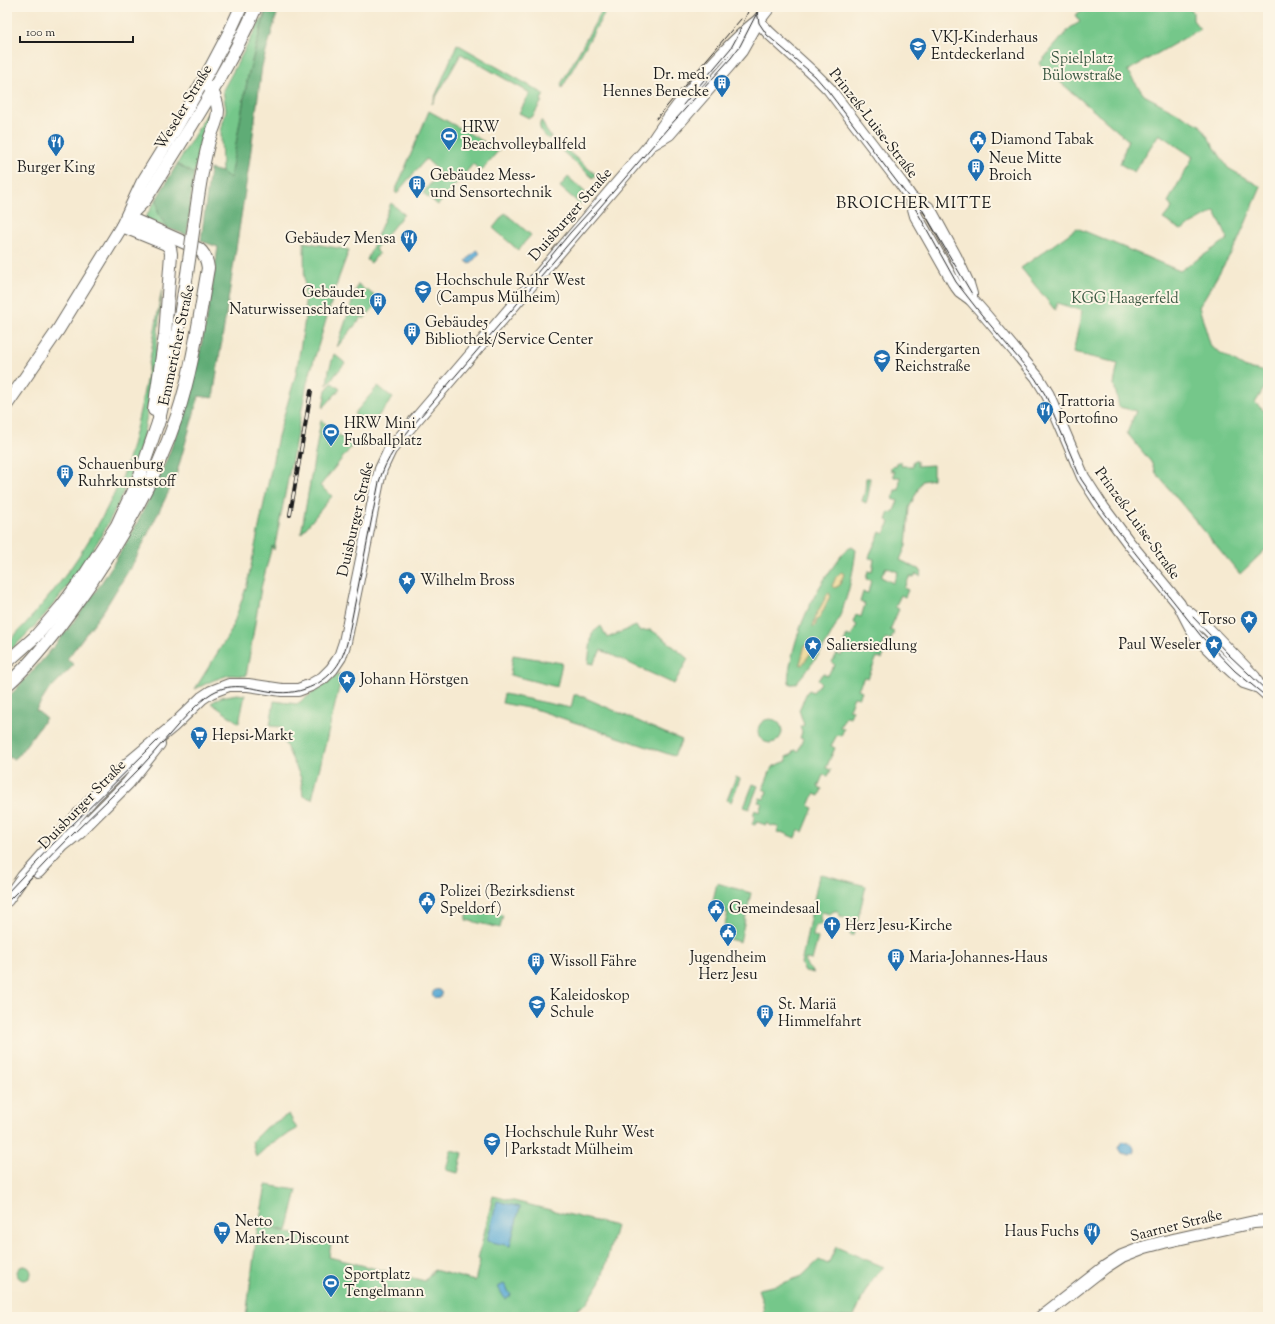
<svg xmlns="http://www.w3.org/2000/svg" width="1275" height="1324" viewBox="0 0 1275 1324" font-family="'Sorts Mill Goudy',serif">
<rect width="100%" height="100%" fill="#fcf5e5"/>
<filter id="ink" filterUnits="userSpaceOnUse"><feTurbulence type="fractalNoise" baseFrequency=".025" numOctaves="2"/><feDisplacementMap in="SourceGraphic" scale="8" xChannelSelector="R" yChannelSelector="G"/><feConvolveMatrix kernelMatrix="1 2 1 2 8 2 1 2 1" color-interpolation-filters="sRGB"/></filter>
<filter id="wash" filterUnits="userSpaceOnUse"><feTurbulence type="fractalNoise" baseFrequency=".012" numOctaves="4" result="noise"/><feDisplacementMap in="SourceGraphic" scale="16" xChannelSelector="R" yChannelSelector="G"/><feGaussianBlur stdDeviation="0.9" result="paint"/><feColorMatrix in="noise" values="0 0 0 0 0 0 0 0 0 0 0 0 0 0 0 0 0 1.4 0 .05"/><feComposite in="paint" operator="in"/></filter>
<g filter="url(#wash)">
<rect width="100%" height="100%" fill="#f6ead1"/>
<!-- green -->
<g fill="#74c78a" stroke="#487253" fill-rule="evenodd">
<path d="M604 7H608L562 88 561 84Z"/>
<path d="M1087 7H1187L1193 12V20L1200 29 1127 71 1144 95 1200 125 1228 168 1261 187 1237 243 1199 307 1211 347 1246 368 1268 372V382L1255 403 1268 414V553L1265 550 1240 574 1160 478 1156 473 1151 462 1127 433 1136 411 1119 407 1114 384 1118 363 1073 353 1082 311 1057 303 1055 310 1021 268 1077 228 1180 271 1228 239 1215 211 1181 230 1163 219 1172 208 1168 202 1193 157 1159 134 1134 172 1120 164 1128 140 1039 64 1070 28 1080 22 1075 15Z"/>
<path d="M265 12 248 76 230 179 222 172 221 131 226 110 223 90Z"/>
<path d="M457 44 544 94 541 100 542 101 533 116 529 118 519 113 530 93 461 54 432 104Z"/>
<path d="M429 111 499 150 481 171 473 164 438 205 423 193 440 172 426 159 401 188 397 194 395 192Z"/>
<path d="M207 114 210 120 202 141 194 174 177 164Z"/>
<path d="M541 121H542L546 130 551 137 548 139C543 134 537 128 541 121Z"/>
<path d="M556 141 596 175 593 178 554 144Z"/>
<path d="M568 177 585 192V198L580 204 560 187Z"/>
<path d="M157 198 158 212 167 228 145 218Z"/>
<path d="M391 203 404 214 375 249 379 253 371 263 367 260Z"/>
<path d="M505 213 531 235 518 250 493 228Z"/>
<path d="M304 242 349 250 339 277 307 383 274 550 272 546 261 588 246 676 229 675 214 680 195 689 231 631 247 585 278 436 296 374 305 319Z"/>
<path d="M358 284 366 291 367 290 380 300 364 319 362 317 337 347Z"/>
<path d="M162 289C158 331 155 373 147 415 145 424 144 435 141 444 119 520 66 601 7 653V643C49 601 86 552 112 498 116 489 122 480 125 470 143 411 151 349 162 289Z"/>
<path d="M334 354 345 363 327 385 329 370Z"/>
<path d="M332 383 340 389 323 408 326 390Z"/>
<path d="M378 386 393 398 369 427 354 414Z"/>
<path d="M321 420 352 446 320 486 332 496 301 534Z"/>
<path d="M913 461H917V466L933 465V479L922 481 909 508 906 546 900 560 922 571 920 576 916 574 914 577 910 576 904 588 908 590 905 597 901 595 895 607 899 609 890 630 894 632 891 640 886 638 881 650 885 652 882 659 877 657 868 678 864 677 858 689 862 691 859 698 854 697 849 709 853 710 850 717 846 716 840 727 844 729 841 736 837 735 831 746 835 748 826 768 831 770 828 776 823 775 818 787 822 789 819 796 814 794 809 806 813 808 803 832 798 830 795 838 781 832 780 833 777 832 779 827 773 825 772 826 766 823V825L757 822 755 825 752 824 755 816 753 815 755 810 759 812 762 803 758 802 760 798 764 799 767 791 763 789 772 767 787 761 786 757 791 755 794 750 798 751 803 739 800 738 802 732 800 727 804 725 799 710 807 692 809 690 813 692 821 683 818 680 823 673 827 676 835 665 832 662 837 654 841 656 847 644 844 642 847 635 851 637 857 625 853 622 856 615 861 617 865 604 860 602 863 592 868 593 871 580 866 579 868 571 872 572 874 559 869 558 870 554 880 532 884 534 890 522 886 520 889 512 893 513 898 501 893 499 895 490H899L900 477H894V471H891V467L897 466V462H901V466H913ZM886 567 898 572 893 583 881 577Z"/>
<path d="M866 478H870C870 487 869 494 866 503L862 501 865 491Z"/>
<path d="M852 547 856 550C849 606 833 642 795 684H790C787 679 789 672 790 666 797 628 812 595 835 564 839 559 845 549 852 547Z"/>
<path d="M601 626 607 638 636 626 639 631 651 630 666 640 688 659 674 684 601 650 593 664 588 663 592 633Z"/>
<path d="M513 655 562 663 557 687 510 675Z"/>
<path d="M339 673 340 684 312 799 303 796 301 778 283 739 281 727 270 726 274 701 297 704 331 680Z"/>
<path d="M237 694 245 695 239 723 211 703 221 697Z"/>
<path d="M504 694 571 708 574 695H579L665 733 682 740 674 756 532 708H527L502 703Z"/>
<circle cx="770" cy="731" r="12"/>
<path d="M736 777 740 779 731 802 727 800Z"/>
<path d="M753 784 758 786 749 809 744 807Z"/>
<path d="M822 874 866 886 854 935H850L853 919 840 916 838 911H834L830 914 822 912 820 919 822 921 820 925H815L813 935V936L818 938 812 960 805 959 807 966 814 973 805 971 801 964 819 875Z"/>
<path d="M717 883 751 893 740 942 721 937 728 913 724 912 725 909 715 907 714 910 711 909Z"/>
<path d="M469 906 503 915 500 928 466 920Z"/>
<path d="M289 1114 297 1129 270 1144 256 1157 252 1141 264 1129Z"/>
<path d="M451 1150 463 1153 458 1173 446 1170Z"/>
<path d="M266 1185 297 1190 287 1231 259 1224Z"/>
<path d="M493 1196 616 1226 601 1281 587 1303 565 1317H246L258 1225 331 1243 329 1257 425 1281 434 1270 475 1281 480 1260 478 1259Z"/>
<path d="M836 1247 884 1267C869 1279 861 1300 854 1317H764L763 1304 758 1289 778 1285 802 1276 819 1260 828 1264Z"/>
<circle cx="24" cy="1273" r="7"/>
</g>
<!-- forest -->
<g fill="#5fac76" stroke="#3e6449">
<path d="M267 7H279L262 66 249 165 213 398 199 396 175 479 135 560 104 610 67 659 74 665 48 691 36 710 46 718 17 757 14 759 7 757V697C13 693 19 686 24 680 38 666 51 650 63 635 117 568 163 484 187 401 202 351 211 299 218 247L201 241 210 169 222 172 230 178 248 76Z"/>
<path d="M177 164 194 174 187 235 167 228 158 212 157 198Z"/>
</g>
<!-- sand -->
<g fill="#eeda9e" stroke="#857b5d">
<path d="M841 572 844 574 839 586 834 588 832 586 836 577Z"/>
<path d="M828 593 830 594V596L819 619 817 620 815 626 813 627 816 615Z"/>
<path d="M805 645 813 648V650L802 665 800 664Z"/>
</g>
<!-- water -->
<g fill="#5babd5" stroke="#3c6478">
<path d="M476 250 480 253 470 264 466 261Z"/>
<circle cx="437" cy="994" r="4.5"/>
<path d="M1123 1141 1133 1145 1135 1152 1130 1155 1122 1153 1119 1148Z"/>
<path d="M497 1201 520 1207 510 1246 487 1241Z"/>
<path d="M504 1284 511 1295 505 1299 498 1287Z"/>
</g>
</g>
<g filter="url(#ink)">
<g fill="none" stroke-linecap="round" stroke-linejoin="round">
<defs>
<g id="secondary">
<path d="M758 21 769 33 815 75 829 89 903 186 911 198 916 216 954 283 960 291 971 299 985 315 1037 377 1048 395 1083 477 1103 508 1129 543 1179 604 1195 635 1219 659 1244 682 1259 687 1268 695"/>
<path d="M652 144 669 134 731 63 741 51 758 21 769 7"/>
<path d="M911 198 927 207 930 210 955 256 968 284 971 294V299"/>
<path d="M131 214 145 200C184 137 226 75 256 7"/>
<path d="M194 225C198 198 201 171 208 145 210 133 218 123 218 110 217 102 214 93 209 87"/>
<path d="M122 226 166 244 170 248 171 254 165 335 154 410"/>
<path d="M7 404 58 330 122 226 142 183 176 128 211 67 230 31 241 7"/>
<path d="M158 424 172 364 187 274"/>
<path d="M1186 611 1208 629 1254 677 1259 687"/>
<path d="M7 662 35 637 61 607 84 576 117 525 140 475 160 417"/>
<path d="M7 685C31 664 51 638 70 612 114 552 153 487 177 416 193 368 199 318 208 268 207 260 205 254 199 249L127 217"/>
<path d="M38 872 63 845 79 832 128 783 159 744"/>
<path d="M7 900 23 877 94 797 130 762 173 726 202 698 211 692 229 685H248L282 690H298L311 685 323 678 332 669 340 657 345 642 378 481 381 469 390 450 651 144C669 116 689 91 711 66 727 49 739 35 758 21"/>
<path d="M1041 1317 1105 1267 1122 1256 1145 1247 1164 1242 1254 1222 1268 1221"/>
</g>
</defs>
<!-- secondary casing -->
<use href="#secondary" stroke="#68645b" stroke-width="14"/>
<!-- secondary -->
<use href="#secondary" stroke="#fff" stroke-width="12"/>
<!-- tram -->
<g stroke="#1c1c1c" stroke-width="1">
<path d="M757 11 759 23 767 35 815 76 828 91 910 199 956 282 981 314 1035 378 1046 396 1081 479 1100 507 1128 544 1201 636 1235 671 1268 698"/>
<path d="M683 105 731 48 737 37 750 7"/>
<path d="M656 119 741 19"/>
<path d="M919 204 972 294"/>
<path d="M513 302 570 233 601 199"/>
<path d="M1193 617 1228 654 1268 692"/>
<path d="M7 893 52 845 159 739"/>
<path d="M7 902C29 881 49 858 70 837 93 814 117 792 139 769 157 750 173 729 192 710 198 704 205 697 212 693 233 681 253 689 274 692 301 696 331 682 342 657 344 652 346 647 347 643L379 482C386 458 400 441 415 423L667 129 731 58 740 46 760 7"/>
</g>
<defs>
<path id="rail" d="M290 515 311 391"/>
</defs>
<!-- rail casing -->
<use href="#rail" stroke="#1c1c1c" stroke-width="4"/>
<!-- rail -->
<use href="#rail" stroke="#fcf5e5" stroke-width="2.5" stroke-dasharray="8" stroke-linecap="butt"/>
<defs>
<path id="secondary-bridge" d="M187 274 194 225"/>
</defs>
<!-- secondary-bridge casing -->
<use href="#secondary-bridge" stroke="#68645b" stroke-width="14" stroke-linecap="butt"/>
<!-- secondary-bridge -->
<use href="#secondary-bridge" stroke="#fff" stroke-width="12"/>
</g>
</g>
<!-- icons -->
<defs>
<symbol id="school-pin" viewBox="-11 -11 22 30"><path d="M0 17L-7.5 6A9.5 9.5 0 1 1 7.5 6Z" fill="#1f6fb2" stroke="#fcf5e5"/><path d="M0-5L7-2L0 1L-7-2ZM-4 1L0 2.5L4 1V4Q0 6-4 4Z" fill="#fff"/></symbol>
<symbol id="building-pin" viewBox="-11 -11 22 30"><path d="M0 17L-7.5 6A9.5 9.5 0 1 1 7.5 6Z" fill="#1f6fb2" stroke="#fcf5e5"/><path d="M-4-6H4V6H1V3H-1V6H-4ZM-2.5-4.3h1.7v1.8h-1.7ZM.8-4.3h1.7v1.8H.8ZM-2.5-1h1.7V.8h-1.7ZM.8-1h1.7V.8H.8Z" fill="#fff"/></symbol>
<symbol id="stadium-pin" viewBox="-11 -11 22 30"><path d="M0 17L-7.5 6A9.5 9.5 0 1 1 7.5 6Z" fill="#1f6fb2" stroke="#fcf5e5"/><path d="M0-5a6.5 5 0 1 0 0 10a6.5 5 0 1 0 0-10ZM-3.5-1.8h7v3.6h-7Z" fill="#fff"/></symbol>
<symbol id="civic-pin" viewBox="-11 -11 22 30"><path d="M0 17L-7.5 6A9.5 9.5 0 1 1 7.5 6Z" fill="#1f6fb2" stroke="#fcf5e5"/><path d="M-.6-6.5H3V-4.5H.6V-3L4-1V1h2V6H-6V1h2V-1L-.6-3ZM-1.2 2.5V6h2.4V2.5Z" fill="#fff"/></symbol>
<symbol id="restaurant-pin" viewBox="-11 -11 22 30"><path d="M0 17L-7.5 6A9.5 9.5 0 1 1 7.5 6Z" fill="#1f6fb2" stroke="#fcf5e5"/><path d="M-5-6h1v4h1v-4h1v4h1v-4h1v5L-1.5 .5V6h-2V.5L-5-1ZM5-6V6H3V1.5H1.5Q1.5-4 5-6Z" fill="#fff"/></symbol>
<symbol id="university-pin" viewBox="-11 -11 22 30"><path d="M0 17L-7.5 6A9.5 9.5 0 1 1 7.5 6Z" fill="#1f6fb2" stroke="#fcf5e5"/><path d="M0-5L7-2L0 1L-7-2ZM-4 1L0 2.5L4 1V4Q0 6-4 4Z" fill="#fff"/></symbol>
<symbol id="sight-pin" viewBox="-11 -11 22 30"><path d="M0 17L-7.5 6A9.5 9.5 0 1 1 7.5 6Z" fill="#1f6fb2" stroke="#fcf5e5"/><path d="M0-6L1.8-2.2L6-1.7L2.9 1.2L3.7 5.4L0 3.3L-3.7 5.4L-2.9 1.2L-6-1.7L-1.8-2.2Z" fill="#fff"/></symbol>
<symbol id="supermarket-pin" viewBox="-11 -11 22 30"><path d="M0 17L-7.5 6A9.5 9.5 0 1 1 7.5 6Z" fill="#1f6fb2" stroke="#fcf5e5"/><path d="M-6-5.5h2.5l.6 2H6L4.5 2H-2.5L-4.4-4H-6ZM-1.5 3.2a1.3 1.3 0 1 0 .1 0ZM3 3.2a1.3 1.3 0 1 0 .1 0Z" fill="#fff"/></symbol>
<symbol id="church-pin" viewBox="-11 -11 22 30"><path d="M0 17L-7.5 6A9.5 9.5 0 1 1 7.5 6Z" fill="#1f6fb2" stroke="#fcf5e5"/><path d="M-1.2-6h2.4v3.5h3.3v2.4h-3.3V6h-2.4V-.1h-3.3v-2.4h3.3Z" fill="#fff"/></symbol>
</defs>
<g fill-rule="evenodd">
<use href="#school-pin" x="908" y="36" width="20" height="27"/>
<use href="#building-pin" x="712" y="73" width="20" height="27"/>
<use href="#stadium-pin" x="439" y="126" width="20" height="27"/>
<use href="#civic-pin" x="968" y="129" width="20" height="27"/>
<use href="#restaurant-pin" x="46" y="132" width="20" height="27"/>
<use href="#building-pin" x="966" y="157" width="20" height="27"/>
<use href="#building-pin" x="407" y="174" width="20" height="27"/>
<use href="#restaurant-pin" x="399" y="228" width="20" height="27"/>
<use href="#university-pin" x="413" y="279" width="20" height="27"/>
<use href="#building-pin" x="368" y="291" width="20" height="27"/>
<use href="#building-pin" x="402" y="321" width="20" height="27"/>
<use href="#school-pin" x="872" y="348" width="20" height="27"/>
<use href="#restaurant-pin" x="1035" y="400" width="20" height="27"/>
<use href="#stadium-pin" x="321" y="422" width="20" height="27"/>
<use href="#building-pin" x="55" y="463" width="20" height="27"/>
<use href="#sight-pin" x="397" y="570" width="20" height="27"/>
<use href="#sight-pin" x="1239" y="609" width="20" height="27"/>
<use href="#sight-pin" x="1204" y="634" width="20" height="27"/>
<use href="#sight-pin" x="803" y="635" width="20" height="27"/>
<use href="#sight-pin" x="337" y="669" width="20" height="27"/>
<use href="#supermarket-pin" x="189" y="725" width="20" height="27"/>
<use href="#civic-pin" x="417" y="890" width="20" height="27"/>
<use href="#civic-pin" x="706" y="898" width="20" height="27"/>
<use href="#church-pin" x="822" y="915" width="20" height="27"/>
<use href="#civic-pin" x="718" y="922" width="20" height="27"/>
<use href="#building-pin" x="886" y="947" width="20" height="27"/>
<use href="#building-pin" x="526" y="951" width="20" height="27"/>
<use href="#school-pin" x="527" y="994" width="20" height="27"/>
<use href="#building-pin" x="755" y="1003" width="20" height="27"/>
<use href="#university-pin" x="482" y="1131" width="20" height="27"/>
<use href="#supermarket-pin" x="212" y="1220" width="20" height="27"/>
<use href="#restaurant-pin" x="1082" y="1221" width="20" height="27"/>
<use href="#stadium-pin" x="321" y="1273" width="20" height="27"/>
</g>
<g text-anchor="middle" stroke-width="4" stroke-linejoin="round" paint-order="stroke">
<!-- poi labels -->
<g font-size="15" fill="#1c1c1c" stroke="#fcf5e5" text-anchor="start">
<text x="931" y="42">VKJ-Kinderhaus<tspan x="931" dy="17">Entdeckerland</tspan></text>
<text x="709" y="79" text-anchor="end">Dr. med.<tspan x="709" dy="17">Hennes Benecke</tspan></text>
<text x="462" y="132">HRW<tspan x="462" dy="17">Beachvolleyballfeld</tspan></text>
<text x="991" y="144">Diamond Tabak</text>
<text x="989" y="163">Neue Mitte<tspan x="989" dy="17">Broich</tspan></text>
<text x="56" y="172" text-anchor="middle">Burger King</text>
<text x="430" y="180">Gebäude2 Mess-<tspan x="430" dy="17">und Sensortechnik</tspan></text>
<text x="396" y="243" text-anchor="end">Gebäude7 Mensa</text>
<text x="436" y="285">Hochschule Ruhr West<tspan x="436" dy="17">(Campus Mülheim)</tspan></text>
<text x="365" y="297" text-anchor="end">Gebäude1<tspan x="365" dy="17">Naturwissenschaften</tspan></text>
<text x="425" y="327">Gebäude5<tspan x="425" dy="17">Bibliothek/Service Center</tspan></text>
<text x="895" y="354">Kindergarten<tspan x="895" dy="17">Reichstraße</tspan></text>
<text x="1058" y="406">Trattoria<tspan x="1058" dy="17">Portofino</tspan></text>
<text x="344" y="428">HRW Mini<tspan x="344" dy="17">Fußballplatz</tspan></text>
<text x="78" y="469">Schauenburg<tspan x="78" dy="17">Ruhrkunststoff</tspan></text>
<text x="420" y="585">Wilhelm Bross</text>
<text x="1236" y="624" text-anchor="end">Torso</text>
<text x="1201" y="649" text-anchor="end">Paul Weseler</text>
<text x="826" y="650">Saliersiedlung</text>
<text x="360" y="684">Johann Hörstgen</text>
<text x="212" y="740">Hepsi-Markt</text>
<text x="440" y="896">Polizei (Bezirksdienst<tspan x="440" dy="17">Speldorf)</tspan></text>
<text x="729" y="913">Gemeindesaal</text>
<text x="845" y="930">Herz Jesu-Kirche</text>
<text x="728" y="962" text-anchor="middle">Jugendheim<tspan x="728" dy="17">Herz Jesu</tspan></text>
<text x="909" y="962">Maria-Johannes-Haus</text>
<text x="549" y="966">Wissoll Fähre</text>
<text x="550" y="1000">Kaleidoskop<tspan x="550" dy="17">Schule</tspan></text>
<text x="778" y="1009">St. Mariä<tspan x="778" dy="17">Himmelfahrt</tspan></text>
<text x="505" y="1137">Hochschule Ruhr West<tspan x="505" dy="17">| Parkstadt Mülheim</tspan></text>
<text x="235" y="1226">Netto<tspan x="235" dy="17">Marken-Discount</tspan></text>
<text x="1079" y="1236" text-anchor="end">Haus Fuchs</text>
<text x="344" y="1279">Sportplatz<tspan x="344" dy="17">Tengelmann</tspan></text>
</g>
<!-- park labels -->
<g font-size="15" fill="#3b5842" stroke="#fcf5e5">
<text x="1082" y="63">Spielplatz<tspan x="1082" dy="17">Bülowstraße</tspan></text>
<text x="1125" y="303">KGG Haagerfeld</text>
</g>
<!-- street labels -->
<g font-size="15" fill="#1c1c1c" stroke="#fcf5e5">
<text transform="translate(183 107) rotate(-59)" y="5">Weseler Straße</text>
<text transform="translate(874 123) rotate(52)" y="5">Prinzeß-Luise-Straße</text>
<text transform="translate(570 214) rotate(-49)" y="5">Duisburger Straße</text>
<text transform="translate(176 345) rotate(-78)" y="5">Emmericher Straße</text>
<text transform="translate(355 519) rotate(-77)" y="5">Duisburger Straße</text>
<text transform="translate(1138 523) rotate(54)" y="5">Prinzeß-Luise-Straße</text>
<text transform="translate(82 804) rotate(-46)" y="5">Duisburger Straße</text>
<text transform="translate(1176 1225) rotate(-14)" y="5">Saarner Straße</text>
</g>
<!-- neighbourhood labels -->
<g font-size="16" letter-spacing="1" fill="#1c1c1c" stroke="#fcf5e5">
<text x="914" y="208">BROICHER MITTE</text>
</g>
</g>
<!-- margin -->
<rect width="1275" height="1324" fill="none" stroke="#fcf5e5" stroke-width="24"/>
<!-- scale -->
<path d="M20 36v6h113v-6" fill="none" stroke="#1c1c1c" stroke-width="2"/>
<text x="26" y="36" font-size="12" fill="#1c1c1c" stroke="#fcf5e5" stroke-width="3" paint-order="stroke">100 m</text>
</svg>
